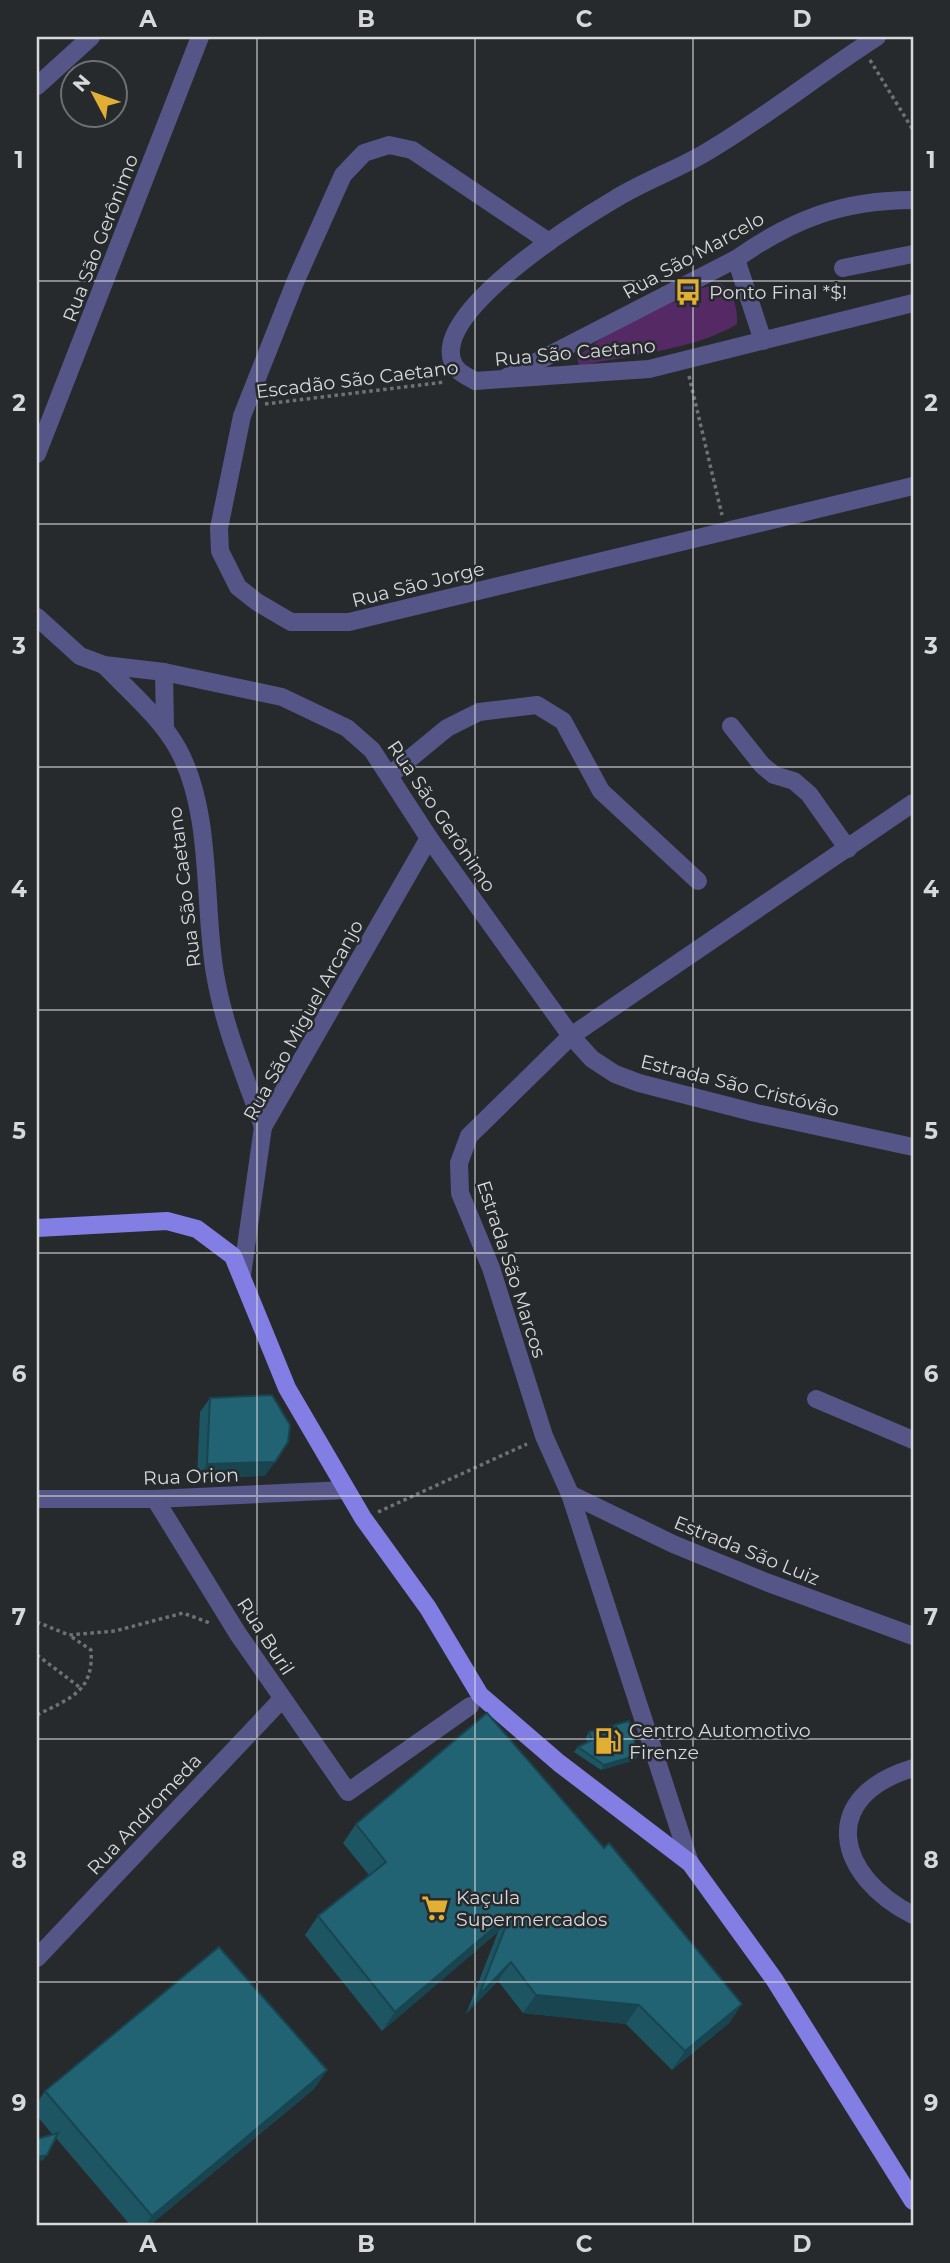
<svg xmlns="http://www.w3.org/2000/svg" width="950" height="2263" viewBox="0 0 950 2263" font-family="Montserrat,sans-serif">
<rect width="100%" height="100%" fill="#262a2d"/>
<!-- green -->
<path fill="#552a64" d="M720 283C733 292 738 308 737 324 695 350 628 355 579 366L577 357C618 324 669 296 720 283Z"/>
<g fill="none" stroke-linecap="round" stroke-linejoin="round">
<!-- path -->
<g stroke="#6f7275" stroke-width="3.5" stroke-dasharray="3.5 3.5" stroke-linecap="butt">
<path d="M870 60 913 130"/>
<path d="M689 376 722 515"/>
<path d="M265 404 445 382"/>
<path d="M378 1512 527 1444"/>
<path d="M37 1622 69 1635 115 1631 183 1613 210 1623"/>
<path d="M37 1655 82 1689"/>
<path d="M37 1715C70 1698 94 1692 91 1650L69 1635"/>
</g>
<!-- minor -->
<g stroke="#565587" stroke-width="18">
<path d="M877 37C819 74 765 118 705 153 676 170 644 181 615 199 581 219 417 320 457 369 461 374 470 378 475 381L649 369 913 303"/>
<path d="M37 86 91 37"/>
<path d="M549 242 412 150 389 145 364 153 343 175 296 280 242 416 219 528 220 551 238 587 257 602 291 622H349L913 486"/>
<path d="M736 259 763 341"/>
<path d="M843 268 913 254"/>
<path d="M507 377 736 259C793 219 843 200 913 200"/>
<path d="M37 454 200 37"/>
<path d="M37 617 80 656 104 665 164 672 282 697 347 728 372 750 429 838 571 1036 592 1059 615 1074 639 1083 756 1113 913 1147"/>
<path d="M104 665C130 692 160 717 178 749 213 813 203 904 215 974 224 1027 245 1076 263 1127"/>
<path d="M164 672 165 727"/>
<path d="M731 726 762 765 774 775 794 781 809 794 848 849"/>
<path d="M390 775 447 728 479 712 537 705 563 721 601 791 698 881"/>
<path d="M242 1275 263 1127 429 838"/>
<path d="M816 1399 913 1440"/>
<path d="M570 1494 673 1544 766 1582 913 1636"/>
<path d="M37 1499H155L346 1490"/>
<path d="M155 1499 238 1634 348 1792 470 1706"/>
<path d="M913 1768C817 1797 836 1876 913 1915"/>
<path d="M690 1863 570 1494 544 1436 491 1268 460 1193 459 1163 469 1136 571 1036 913 803"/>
<path d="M37 1958 282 1699"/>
</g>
<!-- major -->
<path stroke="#837ee4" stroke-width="18" d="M37 1228 167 1221 197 1229 233 1256 287 1388 363 1518 428 1608 480 1695 559 1763 690 1863 774 1979 913 2201"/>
</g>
<!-- wall -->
<g fill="#1d5563">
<path d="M210 1398 265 1476 197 1478 200 1412Z"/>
<path d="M589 1732 638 1755 635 1760 601 1770 574 1752 578 1747 587 1742 586 1737Z"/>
<path d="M356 1824 604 1848 742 2004 729 2023 672 2070 626 2024 523 2013 498 1981 466 2014 498 1932 382 2031 305 1935 318 1916 369 1875 343 1843Z"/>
<path d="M327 2070 314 2089 149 2226H131L56 2138 43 2160 37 2161V2139L52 2134 37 2116V2103L45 2091Z"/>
</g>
<!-- shaded-wall -->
<g fill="#184550">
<path d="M275 1462 265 1476 197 1478 207 1464Z"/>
<path d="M638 1755 635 1760 601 1770 604 1765Z"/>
<path d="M511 1913 498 1932 382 2031 395 2012Z"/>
<path d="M511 1962 498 1981 466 2014 479 1995Z"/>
<path d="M536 1995 639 2005 626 2024 523 2013Z"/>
<path d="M742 2004 729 2023 672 2070 685 2051Z"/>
<path d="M327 2070 314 2089 149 2226H145L152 2216Z"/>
<path d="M47 2155 43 2160 37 2161V2157Z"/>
</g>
<!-- building -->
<g fill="#226373" stroke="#184550" stroke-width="2">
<path d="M272 1395 290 1425 288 1442 275 1462 207 1464 210 1398Z"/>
<path d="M487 1713 604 1848 609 1843 742 2004 685 2051 639 2005 536 1995 511 1962 479 1995 511 1913 395 2012 318 1916 386 1862 356 1824Z"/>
<path d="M629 1721 638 1755 604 1765 578 1747 592 1740 589 1732Z"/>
<path d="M219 1947 327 2070 152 2216 45 2091Z"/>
<path d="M58 2133 47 2155 37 2157V2139Z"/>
</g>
<!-- grid -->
<path fill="none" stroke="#d6d8da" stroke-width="2" stroke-opacity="0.55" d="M257 37V2226M475 37V2226M693 37V2226M37 281H913M37 524H913M37 767H913M37 1010H913M37 1253H913M37 1496H913M37 1739H913M37 1982H913"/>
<!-- icons -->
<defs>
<symbol id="bus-bare" viewBox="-9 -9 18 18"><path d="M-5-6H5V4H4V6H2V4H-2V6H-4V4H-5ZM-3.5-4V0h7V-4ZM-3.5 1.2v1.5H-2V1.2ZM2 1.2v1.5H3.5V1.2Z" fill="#e1af34" stroke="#262a2d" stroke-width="2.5" paint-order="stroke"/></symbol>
<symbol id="fuel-bare" viewBox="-9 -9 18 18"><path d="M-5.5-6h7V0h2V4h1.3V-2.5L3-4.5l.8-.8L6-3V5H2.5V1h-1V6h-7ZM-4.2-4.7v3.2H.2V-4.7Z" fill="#e1af34" stroke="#262a2d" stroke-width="2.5" paint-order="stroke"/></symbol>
<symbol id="supermarket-bare" viewBox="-9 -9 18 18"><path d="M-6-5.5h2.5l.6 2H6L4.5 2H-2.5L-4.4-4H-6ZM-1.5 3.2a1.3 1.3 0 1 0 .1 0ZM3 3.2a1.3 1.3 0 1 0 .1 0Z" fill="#e1af34" stroke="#262a2d" stroke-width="2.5" paint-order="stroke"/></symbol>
</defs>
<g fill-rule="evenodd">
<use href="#bus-bare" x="669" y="273" width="38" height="38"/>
<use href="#fuel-bare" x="589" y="1722" width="38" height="38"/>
<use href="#supermarket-bare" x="416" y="1889" width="38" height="38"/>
</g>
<g text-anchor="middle" stroke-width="5" stroke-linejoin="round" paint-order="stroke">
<!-- street labels -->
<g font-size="19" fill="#d6d8da" stroke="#262a2d">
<text transform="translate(100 238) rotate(-69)" y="7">Rua São Gerônimo</text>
<text transform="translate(693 255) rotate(-29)" y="7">Rua São Marcelo</text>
<text transform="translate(575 352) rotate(-5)" y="7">Rua São Caetano</text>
<text transform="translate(357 379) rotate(-7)" y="7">Escadão São Caetano</text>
<text transform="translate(418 584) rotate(-14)" y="7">Rua São Jorge</text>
<text transform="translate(442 816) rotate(56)" y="7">Rua São Gerônimo</text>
<text transform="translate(184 887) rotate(-97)" y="7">Rua São Caetano</text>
<text transform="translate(303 1020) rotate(-61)" y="7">Rua São Miguel Arcanjo</text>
<text transform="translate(740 1085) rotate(14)" y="7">Estrada São Cristóvão</text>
<text transform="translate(512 1269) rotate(72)" y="7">Estrada São Marcos</text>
<text transform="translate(191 1476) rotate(-2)" y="7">Rua Orion</text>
<text transform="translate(747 1550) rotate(22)" y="7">Estrada São Luiz</text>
<text transform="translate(266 1636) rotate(57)" y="7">Rua Buril</text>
<text transform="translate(144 1814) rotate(-47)" y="7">Rua Andromeda</text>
</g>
<!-- poi labels -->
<g font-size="19" fill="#d6d8da" stroke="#262a2d" text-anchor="start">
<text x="709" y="299">Ponto Final *$!</text>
<text x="629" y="1737">Centro Automotivo<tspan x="629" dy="22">Firenze</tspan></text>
<text x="456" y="1904">Kaçula<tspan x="456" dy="22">Supermercados</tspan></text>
</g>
</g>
<!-- border -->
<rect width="950" height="2263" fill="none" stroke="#262a2d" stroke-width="77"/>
<!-- north arrow -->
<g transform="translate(94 94) rotate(311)"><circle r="33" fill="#262a2d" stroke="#6c7072" stroke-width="2"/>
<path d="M0-5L12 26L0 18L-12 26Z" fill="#e1af34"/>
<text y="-10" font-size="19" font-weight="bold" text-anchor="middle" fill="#d6d8da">N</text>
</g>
<rect x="38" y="38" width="874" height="2186" fill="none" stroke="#d6d8da" stroke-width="2.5"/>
<g font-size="23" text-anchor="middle" font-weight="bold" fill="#d6d8da">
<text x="148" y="27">A</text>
<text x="366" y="27">B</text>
<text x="584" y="27">C</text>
<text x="802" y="27">D</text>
<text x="19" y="168">1</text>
<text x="931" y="168">1</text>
<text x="19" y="411">2</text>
<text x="931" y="411">2</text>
<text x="19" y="654">3</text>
<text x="931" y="654">3</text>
<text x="19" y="897">4</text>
<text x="931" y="897">4</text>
<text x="19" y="1139">5</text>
<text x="931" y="1139">5</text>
<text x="19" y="1382">6</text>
<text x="931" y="1382">6</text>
<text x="19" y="1625">7</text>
<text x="931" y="1625">7</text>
<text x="19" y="1868">8</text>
<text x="931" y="1868">8</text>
<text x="19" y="2111">9</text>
<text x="931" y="2111">9</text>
<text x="148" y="2252">A</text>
<text x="366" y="2252">B</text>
<text x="584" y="2252">C</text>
<text x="802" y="2252">D</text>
</g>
</svg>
